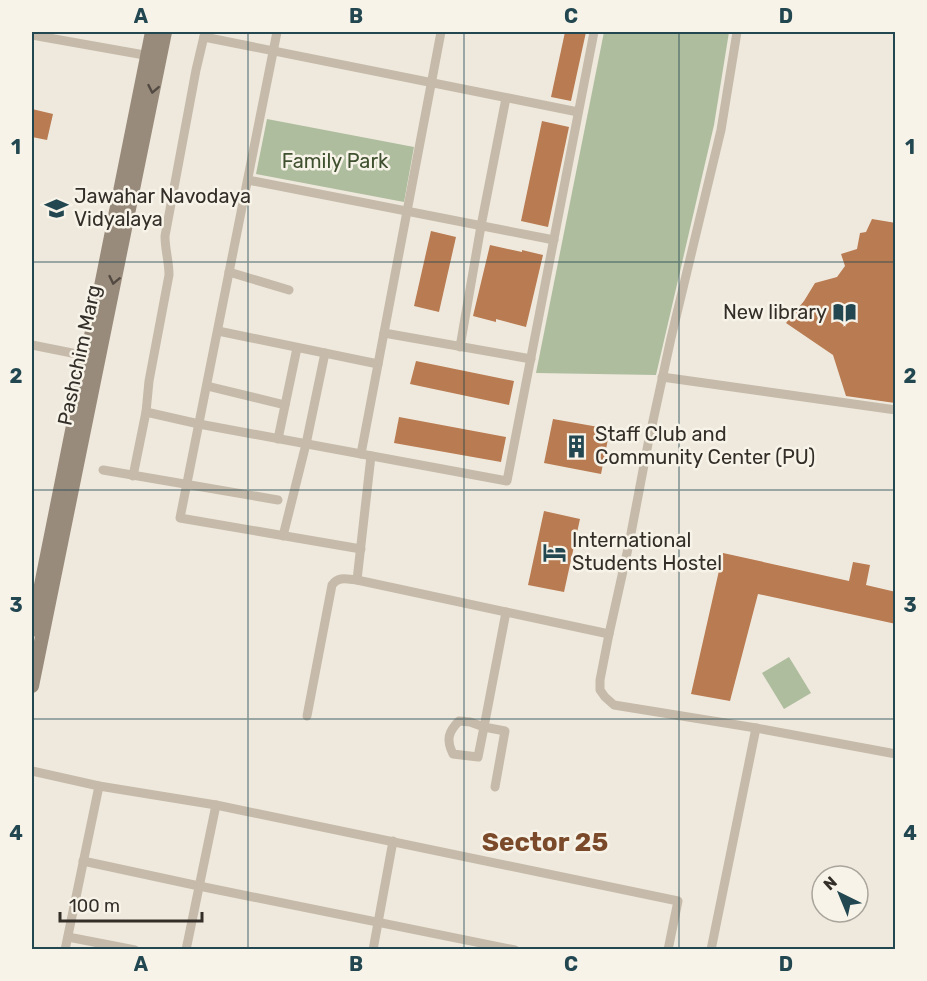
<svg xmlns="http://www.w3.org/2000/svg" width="927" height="981" viewBox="0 0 927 981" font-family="Rubik,sans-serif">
<rect width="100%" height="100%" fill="#efe9dd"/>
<!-- green -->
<g fill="#aebd9e">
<path d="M604 32H729L714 125 656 375 536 373Z"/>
<path d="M267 119 414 147 404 202 256 174Z"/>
<path d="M789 657 811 693 784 709 762 673Z"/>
</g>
<!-- building -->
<g fill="#b97b51">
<path d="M565 32H586L571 101 551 97Z"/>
<path d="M32 109 53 114 47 140 32 137Z"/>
<path d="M542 121 569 127 548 227 521 221Z"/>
<path d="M872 219 896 223 895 403 846 396 833 355 786 323 804 301 815 283 837 277 845 266 841 254 857 249 860 233 866 232Z"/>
<path d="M431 231 456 237 439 312 414 306Z"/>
<path d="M490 245 522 252V250L543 255 526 327 496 319V322L473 316Z"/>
<path d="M416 361 514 381 509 405 410 384Z"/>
<path d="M399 417 506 437 501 462 394 443Z"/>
<path d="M553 419 610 429 601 474 544 463Z"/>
<path d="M544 511 580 519 564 592 528 585Z"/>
<path d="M723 553 849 581 853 562 870 565 866 585 896 592V624L758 594 730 701 691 694Z"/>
</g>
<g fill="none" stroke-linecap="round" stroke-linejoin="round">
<!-- street -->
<g stroke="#c6bbaa" stroke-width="9">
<path d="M277 32 180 518 361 549"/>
<path d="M737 32 721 130 671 338 648 444 629 544 609 634 600 680V690L605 697 614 705 756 728"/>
<path d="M32 35 150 56"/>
<path d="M204 37 578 112"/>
<path d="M248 180 554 240"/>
<path d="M229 272 289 290"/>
<path d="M218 331 378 364"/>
<path d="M384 333 531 359"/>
<path d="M32 345 87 356"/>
<path d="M460 347 481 226 506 98"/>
<path d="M662 377 896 410"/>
<path d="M207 386 285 405"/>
<path d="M146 412 199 424 507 481 594 32"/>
<path d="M278 439 297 348"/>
<path d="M361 454 441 32"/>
<path d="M371 456 357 580 609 634"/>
<path d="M103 470 278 500"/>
<path d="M133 476 146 412 149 381 169 275C169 261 165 250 165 236L196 70 205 32"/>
<path d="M283 536 306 444 325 353"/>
<path d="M307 716 332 585C338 576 347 579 357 580"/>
<path d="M459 721 470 722 484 727 478 757 453 754C446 740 448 732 459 721Z"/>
<path d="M32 771 99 786 216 805 678 901 668 950"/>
<path d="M495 787 505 731 484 727 506 612"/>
<path d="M83 861 199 886 515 950"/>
<path d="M68 937 135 950"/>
<path d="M65 950 99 786"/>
<path d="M186 950 216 805"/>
<path d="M373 950 393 841"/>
<path d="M711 950 756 728 896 754"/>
</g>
<!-- secondary -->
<g stroke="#998b7b" stroke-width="14">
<path d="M32 630 152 32"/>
<path d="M32 686 165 32"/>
</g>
</g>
<!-- one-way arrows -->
<defs><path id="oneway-chevron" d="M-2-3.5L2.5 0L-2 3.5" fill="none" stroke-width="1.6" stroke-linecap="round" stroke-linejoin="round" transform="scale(1.5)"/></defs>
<g stroke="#524a42">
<use href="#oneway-chevron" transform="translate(153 89) rotate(101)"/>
<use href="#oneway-chevron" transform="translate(114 280) rotate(102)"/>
</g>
<!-- grid -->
<path fill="none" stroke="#224751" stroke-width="1.5" stroke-opacity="0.55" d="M248 32V950M464 32V950M679 32V950M32 262H896M32 490H896M32 719H896"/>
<!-- icons -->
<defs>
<symbol id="school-bare" viewBox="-9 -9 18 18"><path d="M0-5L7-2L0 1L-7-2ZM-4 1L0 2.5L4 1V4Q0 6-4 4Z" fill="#224751" stroke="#f7f3e8" stroke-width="2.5" paint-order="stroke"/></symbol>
<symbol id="library-bare" viewBox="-9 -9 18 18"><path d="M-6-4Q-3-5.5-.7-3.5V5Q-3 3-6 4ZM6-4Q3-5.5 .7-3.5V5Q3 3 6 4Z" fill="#224751" stroke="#f7f3e8" stroke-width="2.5" paint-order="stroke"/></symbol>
<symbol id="building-bare" viewBox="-9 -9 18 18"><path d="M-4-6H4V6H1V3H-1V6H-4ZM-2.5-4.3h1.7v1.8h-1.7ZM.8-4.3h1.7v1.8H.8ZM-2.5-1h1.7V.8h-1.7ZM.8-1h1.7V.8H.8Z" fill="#224751" stroke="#f7f3e8" stroke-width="2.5" paint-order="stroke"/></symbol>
<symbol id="hotel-bare" viewBox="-9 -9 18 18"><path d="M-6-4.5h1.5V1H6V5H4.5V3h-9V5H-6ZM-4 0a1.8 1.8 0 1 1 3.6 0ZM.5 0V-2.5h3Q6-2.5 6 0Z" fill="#224751" stroke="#f7f3e8" stroke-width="2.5" paint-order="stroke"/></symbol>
</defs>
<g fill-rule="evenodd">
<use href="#school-bare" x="40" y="192" width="33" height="33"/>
<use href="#library-bare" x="828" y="296" width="33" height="33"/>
<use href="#building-bare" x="560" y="430" width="33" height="33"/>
<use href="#hotel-bare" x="538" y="536" width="33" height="33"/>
</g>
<g text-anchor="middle" stroke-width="5" stroke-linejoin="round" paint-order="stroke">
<!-- park labels -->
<g font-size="20" fill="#3f502f" stroke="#f7f3e8">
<text x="335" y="168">Family Park</text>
</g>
<!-- poi labels -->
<g font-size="20" fill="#342e29" stroke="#f7f3e8" text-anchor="start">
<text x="74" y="203">Jawahar Navodaya<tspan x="74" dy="23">Vidyalaya</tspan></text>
<text x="827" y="319" text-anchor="end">New library</text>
<text x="595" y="441">Staff Club and<tspan x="595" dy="23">Community Center (PU)</tspan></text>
<text x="572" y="547">International<tspan x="572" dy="23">Students Hostel</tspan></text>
</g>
<!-- street labels -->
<g font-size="20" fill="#342e29" stroke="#f7f3e8">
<text transform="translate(79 355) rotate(-78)" y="7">Pashchim Marg</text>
</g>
<!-- district labels -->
<g font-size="26" font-weight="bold" fill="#7b4a2a" stroke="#f7f3e8">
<text x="545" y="851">Sector 25</text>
</g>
</g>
<!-- border -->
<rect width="927" height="981" fill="none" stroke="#f7f3e8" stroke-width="66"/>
<!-- north arrow -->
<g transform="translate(840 894) rotate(317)"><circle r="28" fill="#f7f3e8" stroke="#a9a49c" stroke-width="1.5"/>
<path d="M0-4.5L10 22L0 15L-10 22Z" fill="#224751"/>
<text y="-9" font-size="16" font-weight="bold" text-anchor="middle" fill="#342e29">N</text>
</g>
<!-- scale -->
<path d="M60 912v9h142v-9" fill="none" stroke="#342e29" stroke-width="3"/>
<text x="69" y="912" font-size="18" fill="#342e29" stroke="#f7f3e8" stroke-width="4.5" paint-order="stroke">100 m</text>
<rect x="33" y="33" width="861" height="915" fill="none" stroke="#224751" stroke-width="2"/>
<g font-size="20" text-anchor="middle" font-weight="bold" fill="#224751">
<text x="141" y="23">A</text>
<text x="356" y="23">B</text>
<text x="571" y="23">C</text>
<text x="786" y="23">D</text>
<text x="16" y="154">1</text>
<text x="910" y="154">1</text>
<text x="16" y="383">2</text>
<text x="910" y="383">2</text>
<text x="16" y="612">3</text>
<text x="910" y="612">3</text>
<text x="16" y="840">4</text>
<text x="910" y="840">4</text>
<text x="141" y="971">A</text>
<text x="356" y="971">B</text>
<text x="571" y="971">C</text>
<text x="786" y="971">D</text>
</g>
</svg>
